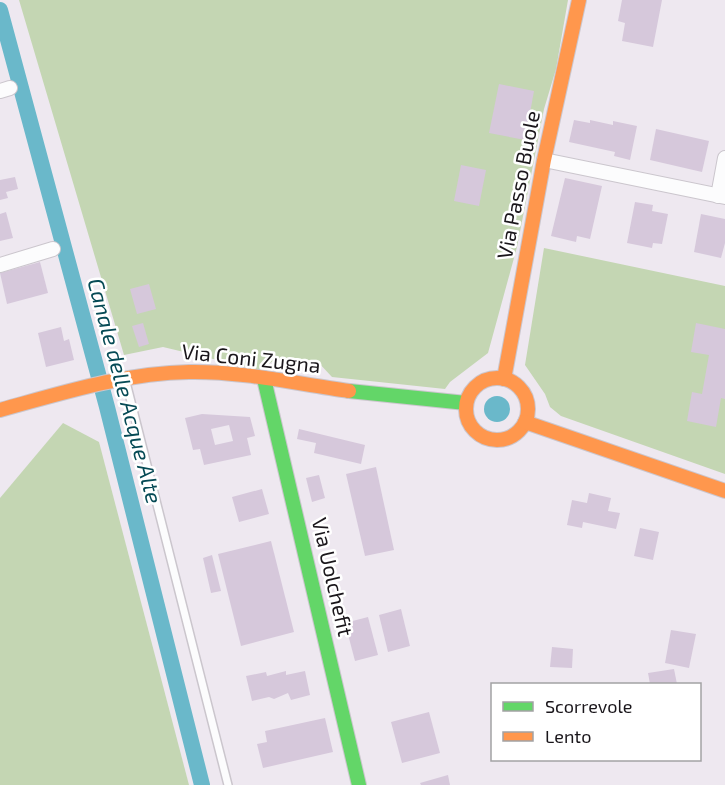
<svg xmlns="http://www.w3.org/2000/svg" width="725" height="785" viewBox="0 0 725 785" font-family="'Exo 2',sans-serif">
<rect width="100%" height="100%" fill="#eee8f0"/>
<!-- green -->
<g fill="#c4d6b3">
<path d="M19 0H568L556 69 544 109 517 247 488 353 450 382 445 389 332 377 317 361 278 358 259 370 163 347 124 355Z"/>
<path d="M544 248 725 286V474L561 416 550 407 545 394 525 365Z"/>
<path d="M63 423 99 442 189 785H0V498Z"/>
</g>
<!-- water -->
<circle fill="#6ab8ca" cx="497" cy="409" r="13"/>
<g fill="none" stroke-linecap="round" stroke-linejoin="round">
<!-- canal -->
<path stroke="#6ab8ca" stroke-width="16" d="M0 10 107 407 202 785"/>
</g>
<!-- building -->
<g fill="#d6c8db" fill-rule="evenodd">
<path d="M622 0H662L653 47 622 41 625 23 618 21Z"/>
<path d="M499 84 534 91 525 140 489 133Z"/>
<path d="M574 120 590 123V120L613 125V121L637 126 630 160 614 156 615 152 569 142Z"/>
<path d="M656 129 709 141 702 172 650 160Z"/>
<path d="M461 165 486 170 479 206 454 201Z"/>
<path d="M15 177 18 189 6 192 8 198 0 200V180Z"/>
<path d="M565 178 602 186 590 239 577 236 576 242 551 236Z"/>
<path d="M635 202 653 205 652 211 668 214 662 244 653 243 652 248 627 243Z"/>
<path d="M6 212 13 238 0 241V214Z"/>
<path d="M701 214 725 219V243L721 258 694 252Z"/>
<path d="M40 262 48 293 7 304 0 273Z"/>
<path d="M149 284 156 309 137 314 130 289Z"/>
<path d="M143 323 149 344 139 347 132 326Z"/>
<path d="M696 323 725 329V399L721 398 716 427 687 421 692 392 702 394 709 355 691 352Z"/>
<path d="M61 327 64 341 69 339 74 360 46 367 38 333Z"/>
<path d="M202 414 250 417 255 436 247 438 251 455 204 465 200 449 193 450 185 418ZM229 425 233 441 215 445 211 429Z"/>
<path d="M299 429 365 445 361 464 314 453 316 443 297 439Z"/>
<path d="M376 467 394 550 365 556 346 474Z"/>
<path d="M319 475 325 498 312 502 306 478Z"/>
<path d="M262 489 269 514 239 522 232 497Z"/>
<path d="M589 493 611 498 608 511 620 513 616 529 583 522 582 528 567 525 572 500 587 503Z"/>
<path d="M640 528 659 532 653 560 634 556Z"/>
<path d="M271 541 294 632 241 646 218 554Z"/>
<path d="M212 555 221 591 211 593 203 558Z"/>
<path d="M401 609 410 646 388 652 379 615Z"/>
<path d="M368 617 378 655 355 661 345 623Z"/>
<path d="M671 630 696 634 689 668 665 663Z"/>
<path d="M552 647 573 649 572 668 550 667Z"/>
<path d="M674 669 677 684H650L648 673Z"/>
<path d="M286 671V675L305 671 310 695 291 700 288 693 274 699 269 697 252 701 246 676 266 672 267 676Z"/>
<path d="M429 712 440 753 402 763 391 722Z"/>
<path d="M325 718 333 752 263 768 257 744 267 742 265 731Z"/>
<path d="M448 775 450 785H421L420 783Z"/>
</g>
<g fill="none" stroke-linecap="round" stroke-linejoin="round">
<defs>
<path id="lane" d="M126 382 228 785"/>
<g id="street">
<path d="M0 91 10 88"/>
<path d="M544 160 725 197"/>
<path d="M718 196 725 158"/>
<path d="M0 265 53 249"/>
</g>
<g id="fast">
<path d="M264 379 359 785"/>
<path d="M349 391 466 403"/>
</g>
<g id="slow">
<circle cx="497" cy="409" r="31"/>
<path d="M504 379 544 160 579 0"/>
<path d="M0 410C62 393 125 373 189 372 243 371 297 384 349 391"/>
<path d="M525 422 725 491"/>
</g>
</defs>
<!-- lane casing -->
<use href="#lane" stroke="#cbc6cd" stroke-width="10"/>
<!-- street casing -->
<use href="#street" stroke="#cbc6cd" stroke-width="16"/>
<!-- fast casing -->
<use href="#fast" stroke="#cbc6cd" stroke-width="16"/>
<!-- slow casing -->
<use href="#slow" stroke="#cbc6cd" stroke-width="16"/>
<!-- lane -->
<use href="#lane" stroke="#fcfcfd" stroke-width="7"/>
<!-- street -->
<use href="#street" stroke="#fcfcfd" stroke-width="14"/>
<!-- fast -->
<use href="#fast" stroke="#63d668" stroke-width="14"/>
<!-- slow -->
<use href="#slow" stroke="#ff974d" stroke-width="14"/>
</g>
<g text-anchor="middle" stroke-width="5" stroke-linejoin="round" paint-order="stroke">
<!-- street labels -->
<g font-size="21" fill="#1a161b" stroke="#fff">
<text transform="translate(519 185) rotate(-79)" y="7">Via Passo Buole</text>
<text transform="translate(251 359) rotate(6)" y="7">Via Coni Zugna</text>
<text transform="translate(332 577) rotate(77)" y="7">Via Uolchefit</text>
</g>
<!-- water labels -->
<g font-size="22" font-style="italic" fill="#064a55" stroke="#fff">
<text transform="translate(125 391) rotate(75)" y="8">Canale delle Acque Alte</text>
</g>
</g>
<!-- legend -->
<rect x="491" y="683" width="210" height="78" fill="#ffffff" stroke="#a3a2a4" stroke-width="1.5"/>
<rect x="503" y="702" width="30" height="9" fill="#63d668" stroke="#a3a2a4" stroke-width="1.5"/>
<text x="545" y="713" font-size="18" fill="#1a161b">Scorrevole</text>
<rect x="503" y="732" width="30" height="9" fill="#ff974d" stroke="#a3a2a4" stroke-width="1.5"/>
<text x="545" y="743" font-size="18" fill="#1a161b">Lento</text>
</svg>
